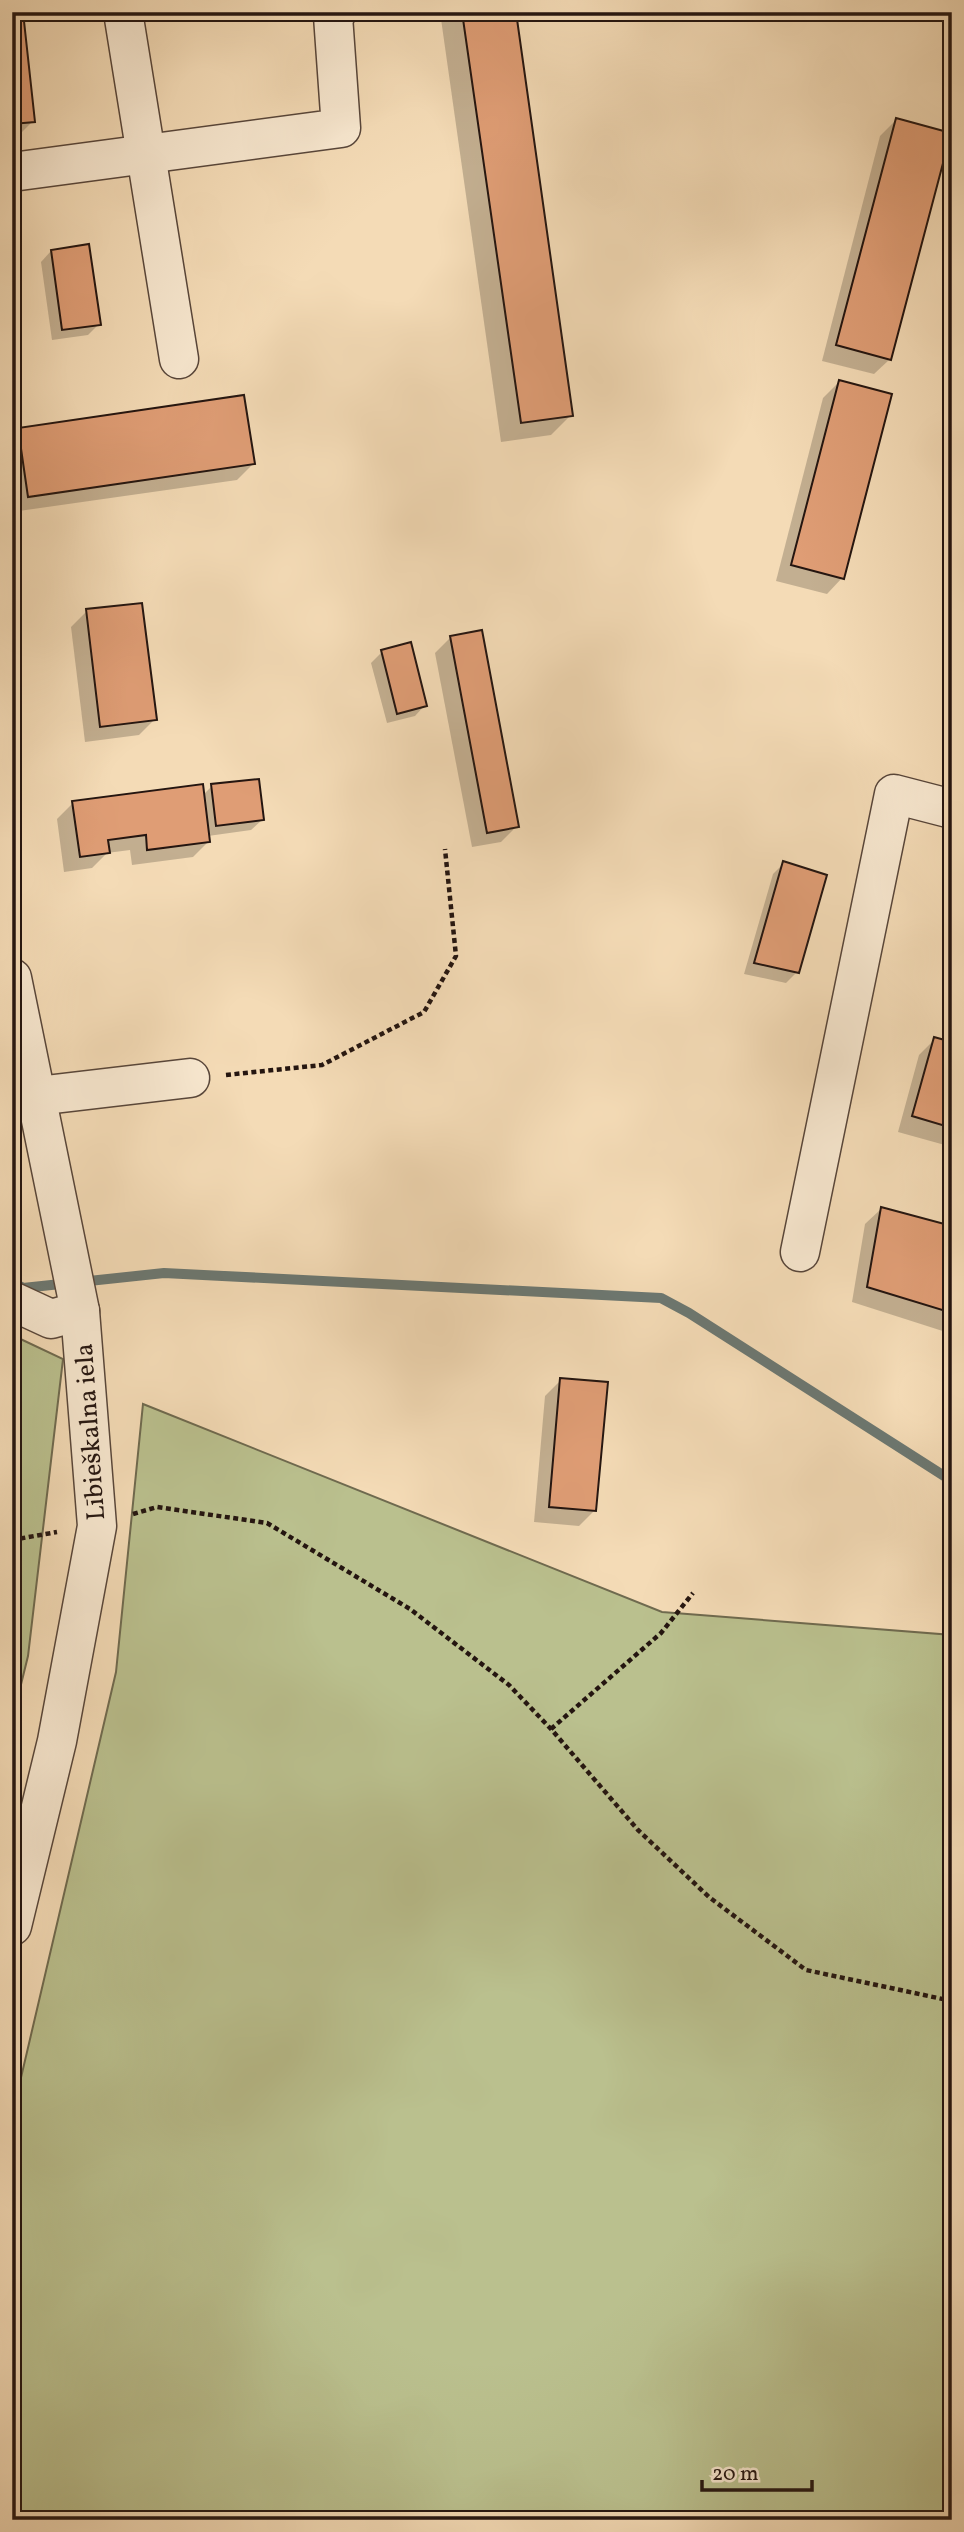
<svg xmlns="http://www.w3.org/2000/svg" width="964" height="2532" viewBox="0 0 964 2532" font-family="Vollkorn,serif">
<rect width="100%" height="100%" fill="#f4dbb6"/>
<filter id="stains"><feTurbulence type="fractalNoise" baseFrequency=".00286" numOctaves="4"/><feColorMatrix values="0 0 0 0 .2 0 0 0 0 .09 0 0 0 0 .02 0 0 0 .5 -.17"/></filter>
<radialGradient id="worn" r=".72"><stop offset=".6" stop-color="#630" stop-opacity="0"/><stop offset="1" stop-color="#630" stop-opacity=".3"/></radialGradient>
<!-- green -->
<g fill="#bac08e" stroke="#6f6a4f" stroke-width="2">
<path d="M12 1335 63 1359 28 1656 12 1721Z"/>
<path d="M143 1404 662 1612 952 1635V2520H12V2116L116 1672Z"/>
</g>
<!-- shadow -->
<g fill="#0003">
<path d="M12 12 33 121 17 137H12Z"/>
<path d="M440 12H514L571 415 551 435 501 442Z"/>
<path d="M896 120 890 359 874 374 822 361 880 136Z"/>
<path d="M51 251 99 324 88 335 52 340 41 262Z"/>
<path d="M839 382 842 578 827 594 776 581 823 398Z"/>
<path d="M19 429 253 464 237 480 12 512V436Z"/>
<path d="M87 611 155 719 139 735 85 742 71 627Z"/>
<path d="M451 637 517 826 501 842 472 847 435 653Z"/>
<path d="M382 652 425 705 415 716 387 723 371 663Z"/>
<path d="M212 786 262 820 251 830 208 836 209 841 193 857 132 865 130 850 107 853 92 868 64 872 57 819 73 803 203 795Z"/>
<path d="M784 863 797 972 786 983 744 974 773 874Z"/>
<path d="M935 1039 952 1044V1147L898 1132 919 1055Z"/>
<path d="M881 1209 952 1228V1334L852 1302 865 1224Z"/>
<path d="M561 1380 595 1510 579 1526 534 1522 545 1396Z"/>
</g>
<g fill="none" stroke-linecap="round" stroke-linejoin="round">
<!-- stream -->
<path stroke="#6c7872" stroke-width="10" d="M18 1285 23 1288 164 1273 661 1298 689 1313 952 1481"/>
</g>
<!-- building -->
<g fill="#df9d75" stroke="#241510" stroke-width="2">
<path d="M12 12H23L35 122 12 124Z"/>
<path d="M462 12H516L573 416 521 423Z"/>
<path d="M896 118 951 133 891 360 836 345Z"/>
<path d="M89 244 101 325 62 330 51 250Z"/>
<path d="M839 380 892 394 844 579 791 565Z"/>
<path d="M244 395 255 464 28 497 18 428Z"/>
<path d="M142 603 157 720 100 727 86 609Z"/>
<path d="M482 630 519 827 487 833 450 636Z"/>
<path d="M411 642 427 706 397 714 381 650Z"/>
<path d="M259 779 264 820 216 826 211 784Z"/>
<path d="M203 784 210 842 147 850 146 835 108 840 110 853 80 857 72 801Z"/>
<path d="M783 861 827 875 799 973 754 963Z"/>
<path d="M934 1037 952 1042V1128L912 1116Z"/>
<path d="M881 1207 952 1226V1313L867 1287Z"/>
<path d="M560 1378 608 1382 596 1511 549 1507Z"/>
</g>
<g fill="none" stroke-linecap="round" stroke-linejoin="round">
<defs>
<g id="minor">
<path d="M123 12 179 359"/>
<path d="M12 172 341 128 333 16 337 12"/>
<path d="M12 978 80 1311 97 1526 57 1741 12 1926"/>
<path d="M37 1096 190 1078"/>
<path d="M800 1252 894 794 952 809"/>
<path d="M12 1301 51 1319 80 1311"/>
</g>
</defs>
<!-- minor casing -->
<use href="#minor" stroke="#58463a" stroke-width="41"/>
<!-- path -->
<g stroke="#241510" stroke-width="4.5" stroke-dasharray="5 3.5" stroke-linecap="butt">
<path d="M226 1075 322 1065 424 1012 456 956 445 849"/>
<path d="M133 1514 157 1507 267 1523 410 1609 509 1685 551 1729 638 1830 709 1897 806 1970 952 2001"/>
<path d="M12 1540 57 1532"/>
<path d="M551 1729 661 1633 693 1593"/>
</g>
<!-- minor -->
<use href="#minor" stroke="#f8e8d0" stroke-width="38"/>
</g>
<g text-anchor="middle" stroke-width="5" stroke-linejoin="round" paint-order="stroke">
<!-- street labels -->
<g font-size="26" fill="#241510" stroke="#f8e8d0">
<text transform="translate(89 1432) rotate(-94)" y="9">Lībieškalna iela</text>
</g>
</g>
<!-- margin -->
<rect width="964" height="2532" fill="none" stroke="#f4dbb6" stroke-width="42"/>
<rect x="14" y="14" width="936" height="2504" fill="none" stroke="#241510" stroke-width="3.5"/>
<rect x="21" y="21" width="922" height="2490" fill="none" stroke="#241510" stroke-width="2"/>
<!-- scale -->
<path d="M702 2480v10h110v-10" fill="none" stroke="#241510" stroke-width="3.5"/>
<text x="712" y="2480" font-size="21" fill="#241510" stroke="#f8e8d0" stroke-width="5" paint-order="stroke">20 m</text>
<rect width="100%" height="100%" filter="url(#stains)"/>
<rect width="100%" height="100%" fill="url(#worn)"/>
</svg>
